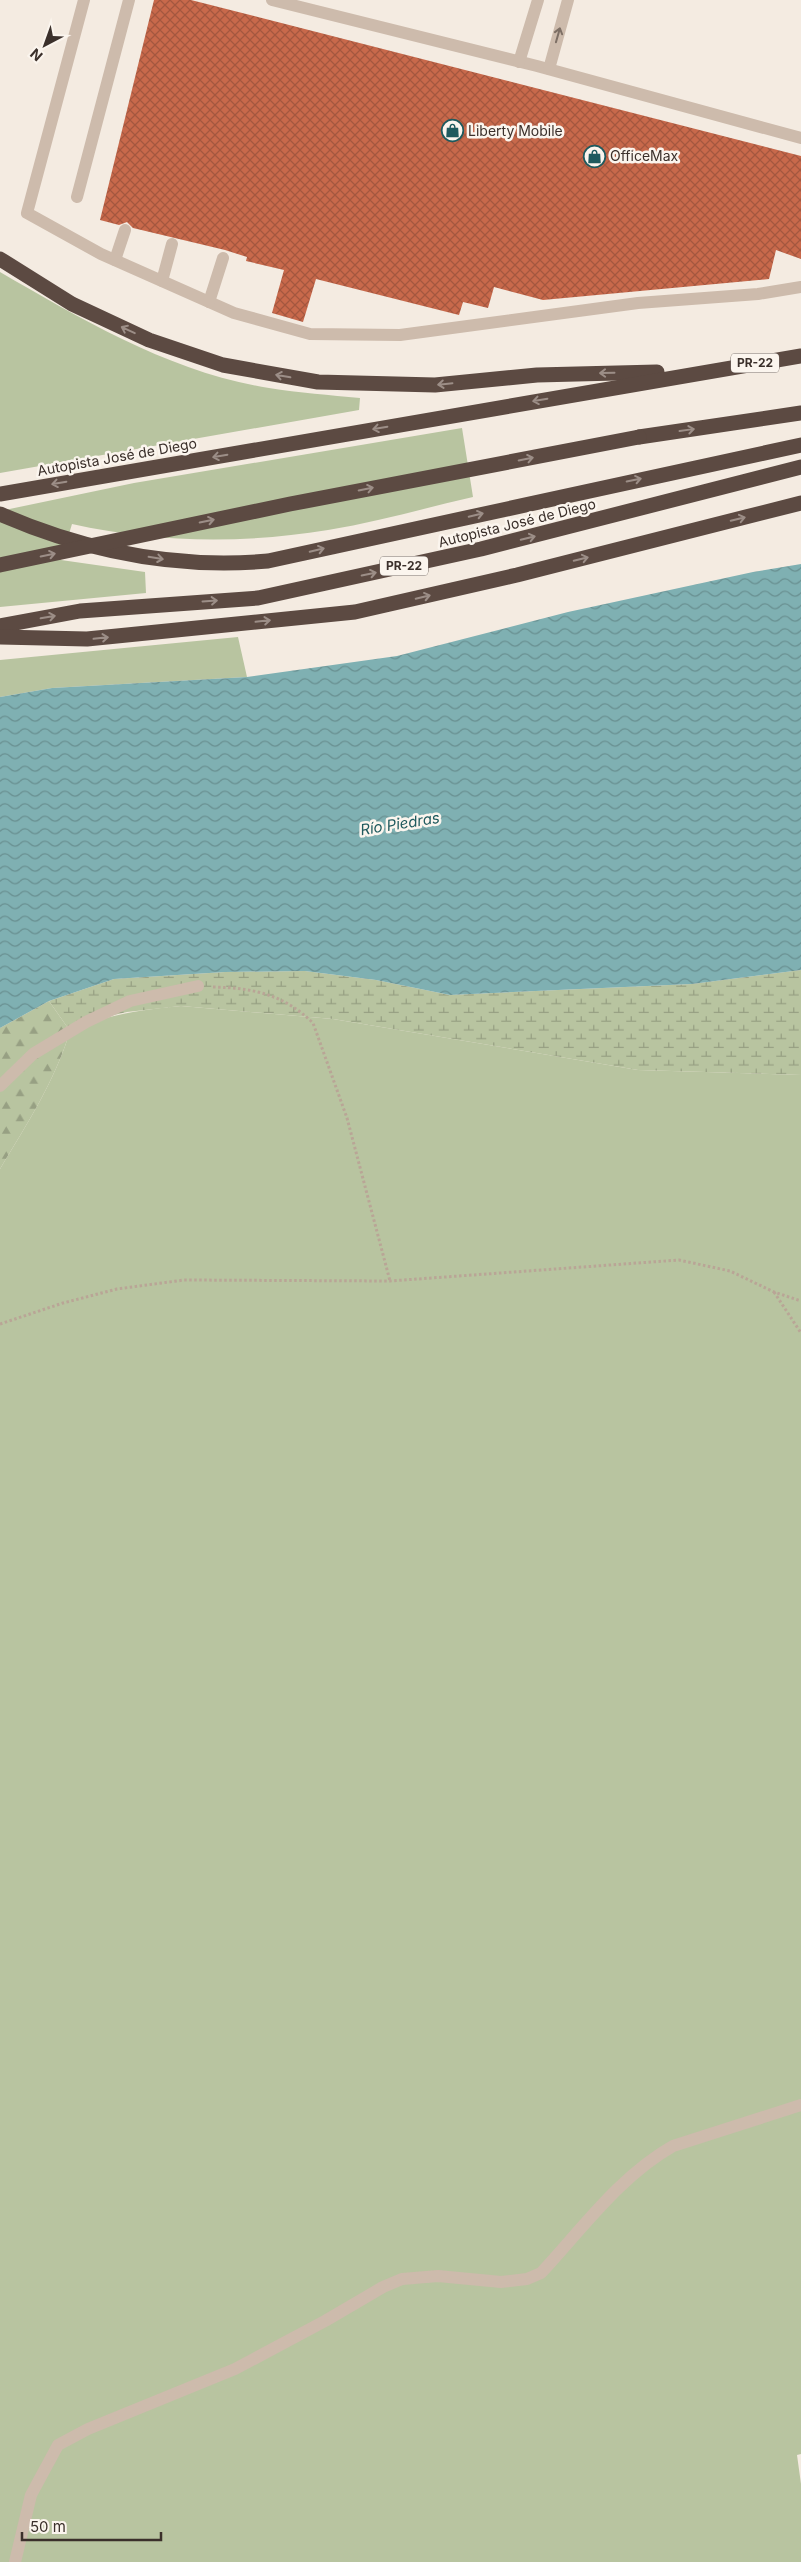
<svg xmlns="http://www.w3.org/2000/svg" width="801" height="2562" viewBox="0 0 801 2562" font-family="Inter,sans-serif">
<defs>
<pattern id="forest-firs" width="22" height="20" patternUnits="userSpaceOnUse" patternTransform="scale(1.25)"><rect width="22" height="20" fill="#b8c4a0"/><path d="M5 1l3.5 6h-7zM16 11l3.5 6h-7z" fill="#97a083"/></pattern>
<pattern id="wetland-marsh" width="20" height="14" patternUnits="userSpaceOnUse" patternTransform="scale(1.25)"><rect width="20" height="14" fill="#b8c4a0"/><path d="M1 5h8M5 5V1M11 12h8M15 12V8" fill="none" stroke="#97a083"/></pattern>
<pattern id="water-waves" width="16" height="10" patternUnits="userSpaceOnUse" patternTransform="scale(1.25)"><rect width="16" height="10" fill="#7fb0b2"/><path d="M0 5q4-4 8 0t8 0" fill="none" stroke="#699091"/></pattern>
<pattern id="building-cross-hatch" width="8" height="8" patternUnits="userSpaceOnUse" patternTransform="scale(1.25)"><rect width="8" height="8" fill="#c8694b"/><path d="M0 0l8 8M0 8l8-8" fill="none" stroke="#a4573f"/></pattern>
</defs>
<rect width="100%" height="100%" fill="#f4ebe1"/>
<!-- grass -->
<g fill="#b8c4a0">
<path d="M0 272C83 320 172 373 269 388 299 393 330 395 360 398L359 410 0 473Z"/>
<path d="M462 428 473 497C425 508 377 522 328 530 242 544 157 543 72 524L61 560 145 572 146 593 0 607V511L134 483Z"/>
<path d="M238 637 247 677 52 688 0 697V660Z"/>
<path d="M181 1006 333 1019 638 1070 801 1075V2454L797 2455 801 2484V2562H0V1169C27 1124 55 1081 70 1031 108 1014 140 1010 181 1006Z"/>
</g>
<!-- forest -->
<path fill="url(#forest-firs)" d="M49 1001 70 1031C55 1081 27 1124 0 1169V1028Z"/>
<!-- wetland -->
<path fill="url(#wetland-marsh)" d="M801 970V1075L638 1070 333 1019 181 1006 127 1012 97 1019 70 1031 49 1001 114 979 225 972 305 971 376 980 450 995 692 984Z"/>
<!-- water -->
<path fill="url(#water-waves)" d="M801 564V970L692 984 450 995 376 980 305 971 225 972 114 979 49 1001 0 1028V697L52 688 247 677 397 656 568 612 753 572Z"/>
<!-- building -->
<path fill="url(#building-cross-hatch)" d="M154 0H191L801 156V259L776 250 769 279 543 300 494 287 488 308 463 302 459 315 316 279 303 322 272 313 284 270 246 261 247 257 225 250 133 228 127 222 119 225 100 220Z"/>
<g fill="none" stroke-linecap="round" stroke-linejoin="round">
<!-- path -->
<g stroke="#b9a596" stroke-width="3" stroke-dasharray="2.5 2.5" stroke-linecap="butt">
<path d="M213 987C253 988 283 994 313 1023L347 1118 390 1281"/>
<path d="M774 1292 801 1333"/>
<path d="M0 1324 63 1303 117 1289 184 1280 390 1281 679 1260 730 1271 774 1292 801 1301"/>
</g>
<!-- minor -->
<g stroke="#cdbbac" stroke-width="12">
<path d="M84 0 27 213 101 254 234 313 310 334 400 335 638 303 758 294 801 287"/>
<path d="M272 0 537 66 801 138"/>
<path d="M519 62 538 0"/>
<path d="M549 69 568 0"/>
<path d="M77 197 129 0"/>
<path d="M115 260 125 230"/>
<path d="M162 281 172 244"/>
<path d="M209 302 223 258"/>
<path d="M0 1086 33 1054 86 1022 130 1001 198 986"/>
<path d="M15 2562 31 2495 58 2445 88 2429 235 2369 325 2321 383 2287 402 2279 438 2276 501 2282 527 2279 541 2273C582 2229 620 2176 673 2146L801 2105"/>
</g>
<!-- highway -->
<g stroke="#5c4a42" stroke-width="15">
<path d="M0 259 72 304 149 340 223 365 318 382 435 385 537 375 657 372"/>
<path d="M639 437 801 413"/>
<path d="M0 494 801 356"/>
<path d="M0 514C85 551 176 569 268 561L801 445"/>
<path d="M0 626 80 611 258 598 481 549 801 467"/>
<path d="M0 637 87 639 355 612 517 575 801 503"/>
</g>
<!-- highway-bridge -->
<path stroke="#5c4a42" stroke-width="15" d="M0 565 290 504 639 437"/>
</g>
<!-- one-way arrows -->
<defs><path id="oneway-shaft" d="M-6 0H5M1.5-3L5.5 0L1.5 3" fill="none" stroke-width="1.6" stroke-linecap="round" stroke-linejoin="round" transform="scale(1.25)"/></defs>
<use stroke="#7d6f65" href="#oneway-shaft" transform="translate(558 35) rotate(-74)"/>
<g stroke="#9c8e87">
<use href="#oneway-shaft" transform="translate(128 330) rotate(-155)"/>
<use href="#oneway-shaft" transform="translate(607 373) rotate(179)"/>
<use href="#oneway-shaft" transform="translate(283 376) rotate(-170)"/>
<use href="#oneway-shaft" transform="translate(445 384) rotate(174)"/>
<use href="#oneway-shaft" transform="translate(540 400) rotate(170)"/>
<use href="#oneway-shaft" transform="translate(380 428) rotate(170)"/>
<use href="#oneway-shaft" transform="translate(687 430) rotate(-8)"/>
<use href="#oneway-shaft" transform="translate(220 456) rotate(170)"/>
<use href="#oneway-shaft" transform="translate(526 459) rotate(-11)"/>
<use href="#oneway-shaft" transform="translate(634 480) rotate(-12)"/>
<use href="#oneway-shaft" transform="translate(59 483) rotate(170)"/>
<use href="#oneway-shaft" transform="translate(366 489) rotate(-11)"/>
<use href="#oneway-shaft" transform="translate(476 515) rotate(-13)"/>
<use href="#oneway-shaft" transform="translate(738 519) rotate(-14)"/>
<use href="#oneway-shaft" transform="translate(207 521) rotate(-12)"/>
<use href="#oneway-shaft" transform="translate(528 538) rotate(-14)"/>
<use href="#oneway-shaft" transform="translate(317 550) rotate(-13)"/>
<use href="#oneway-shaft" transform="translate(48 555) rotate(-12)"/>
<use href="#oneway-shaft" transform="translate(156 558) rotate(9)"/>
<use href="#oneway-shaft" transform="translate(581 559) rotate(-14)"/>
<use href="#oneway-shaft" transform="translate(369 574) rotate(-12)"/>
<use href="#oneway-shaft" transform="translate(423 597) rotate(-13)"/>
<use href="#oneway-shaft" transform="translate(210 601) rotate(-4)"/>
<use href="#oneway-shaft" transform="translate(48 617) rotate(-10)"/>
<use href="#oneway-shaft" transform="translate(263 621) rotate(-6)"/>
<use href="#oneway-shaft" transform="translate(101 638) rotate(-6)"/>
</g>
<!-- icons -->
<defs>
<symbol id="shop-ring" viewBox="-11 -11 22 22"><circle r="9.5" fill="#fbf5ee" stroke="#1f5a5e" stroke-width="1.5"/><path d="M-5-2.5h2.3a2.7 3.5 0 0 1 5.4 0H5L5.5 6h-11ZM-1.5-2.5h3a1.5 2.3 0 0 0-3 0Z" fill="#1f5a5e"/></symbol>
</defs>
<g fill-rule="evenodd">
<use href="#shop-ring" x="440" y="118" width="25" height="25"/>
<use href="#shop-ring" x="582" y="144" width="25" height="25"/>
</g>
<g text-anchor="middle" stroke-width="5" stroke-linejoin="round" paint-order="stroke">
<!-- shield labels -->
<g fill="#fbf5ee" stroke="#756b66" stroke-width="1">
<rect x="731" y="353.5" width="48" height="19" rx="4"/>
<rect x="380" y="556.5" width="48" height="19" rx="4"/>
</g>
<g font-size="12" font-weight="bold" fill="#3b302b">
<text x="755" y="367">PR-22</text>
<text x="404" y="570">PR-22</text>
</g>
<!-- poi labels -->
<g font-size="14" fill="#3b302b" stroke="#fbf5ee" text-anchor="start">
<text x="468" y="136">Liberty Mobile</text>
<text x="610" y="161">OfficeMax</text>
</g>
<!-- street labels -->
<g font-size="14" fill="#3b302b" stroke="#fbf5ee">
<text transform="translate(117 457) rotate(-10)" y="5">Autopista José de Diego</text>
<text transform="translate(517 523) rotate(-14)" y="5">Autopista José de Diego</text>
</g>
<!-- water labels -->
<g font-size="15" font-style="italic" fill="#1f5a5e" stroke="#fbf5ee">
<text transform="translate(400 824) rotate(-9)" y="5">Río Piedras</text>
</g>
</g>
<!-- north arrow -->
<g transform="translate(45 45) rotate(221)" stroke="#fbf5ee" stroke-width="4" paint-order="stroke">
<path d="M0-4L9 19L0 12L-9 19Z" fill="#3b302b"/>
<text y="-8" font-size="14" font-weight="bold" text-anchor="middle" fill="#3b302b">N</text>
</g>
<!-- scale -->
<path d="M22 2532v8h139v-8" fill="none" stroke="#3b302b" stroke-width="2.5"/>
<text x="30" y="2532" font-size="15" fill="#3b302b" stroke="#fbf5ee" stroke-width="4" paint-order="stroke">50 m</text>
</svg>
